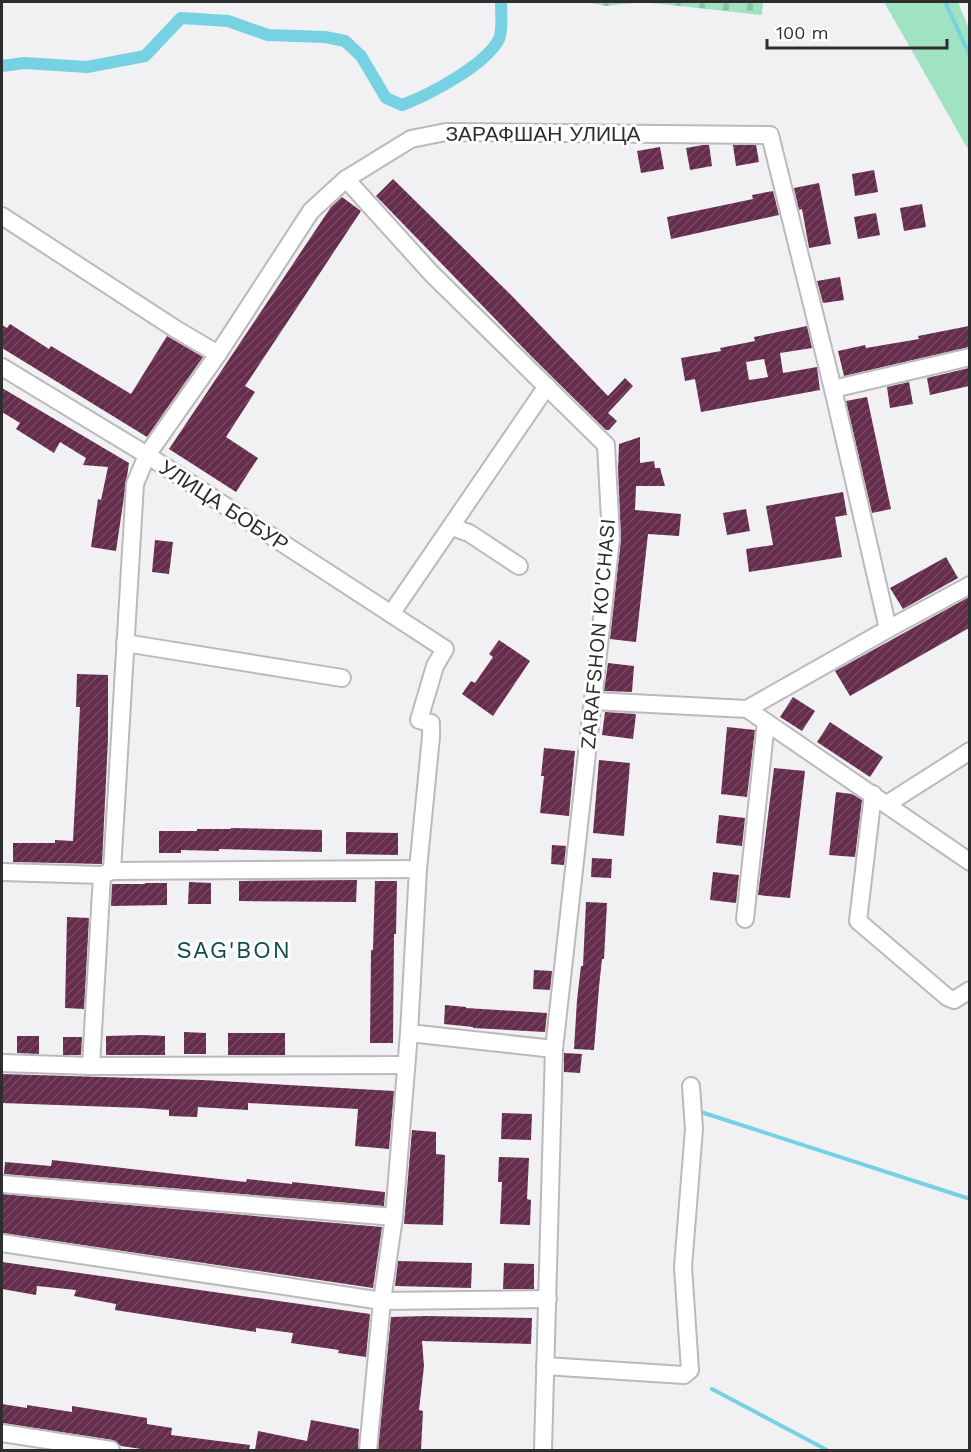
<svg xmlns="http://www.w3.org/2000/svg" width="971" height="1452" viewBox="0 0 971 1452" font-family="'Work Sans',sans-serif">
<defs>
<pattern id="cemetery-stones" width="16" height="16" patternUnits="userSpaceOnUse" patternTransform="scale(1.5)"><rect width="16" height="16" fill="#a0e3c2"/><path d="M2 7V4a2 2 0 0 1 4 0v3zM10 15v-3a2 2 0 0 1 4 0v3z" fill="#8ac3a7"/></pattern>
<pattern id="building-hatch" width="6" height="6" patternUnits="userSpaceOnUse" patternTransform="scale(1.5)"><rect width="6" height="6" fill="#652c4b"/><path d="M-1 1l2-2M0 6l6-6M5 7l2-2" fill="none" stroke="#774a63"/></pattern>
</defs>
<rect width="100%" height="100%" fill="#f1f1f3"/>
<!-- grass -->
<path fill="#a0e3c2" d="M884 2H958L969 29V151Z"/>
<!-- cemetery -->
<path fill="url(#cemetery-stones)" d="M585 2H763L762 15 642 2 606 6Z"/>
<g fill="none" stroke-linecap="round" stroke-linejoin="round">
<!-- stream -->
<g stroke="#76d2e3" stroke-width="4">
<path d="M945 2 970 56"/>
<path d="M704 1113 970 1199"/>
<path d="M712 1389 827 1450"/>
</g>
<!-- canal -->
<path stroke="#76d2e3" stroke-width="12" d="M2 66 24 63 87 67 145 56 181 18 228 21 268 35 325 37 345 41 361 56 386 98 402 105C429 95 486 65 499 39 503 30 501 12 501 2"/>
</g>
<!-- building -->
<g fill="url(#building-hatch)" fill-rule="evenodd">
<path d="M703 145H709L712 166 690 170 686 148Z"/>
<path d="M733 145H756L759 162 736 166Z"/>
<path d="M660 147 664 169 641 173 637 151Z"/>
<path d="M874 170 878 192 855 196 852 174Z"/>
<path d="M393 179 513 297 608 396 625 378 633 386 608 413 617 421 609 430H606L532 357 376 196Z"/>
<path d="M819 183 831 244 809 248 802 209 799 210 794 188Z"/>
<path d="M773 191 779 215 671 239 667 217 753 199 752 195Z"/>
<path d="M342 197 361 211 245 386 255 392 226 437 258 458 236 492 169 449 331 207Z"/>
<path d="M922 204 926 227 904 231 900 208Z"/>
<path d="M876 213 880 235 858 239 854 217Z"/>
<path d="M840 277 844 300 823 303 817 281Z"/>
<path d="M10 324 49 349 51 346 131 394 167 336 203 357 147 437 2 348V325L7 328Z"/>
<path d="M807 326 812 348 780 353 783 373 817 367 820 390 701 412 695 379 685 381 681 358 721 351 720 348 755 341 754 337ZM764 359 768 377 749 380 746 362Z"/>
<path d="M969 326V347L844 376 838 351 865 345 866 348 919 339 918 336Z"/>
<path d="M969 368V386L930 395 927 378Z"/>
<path d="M909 382 913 404 890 408 887 387Z"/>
<path d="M2 388 129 463 116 551 91 547 98 499 101 500 108 467 83 465 86 458 60 442 54 453 16 429 20 423 2 412Z"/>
<path d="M867 397 891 509 872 513 846 401Z"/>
<path d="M640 437V463L654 461 655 468H660L665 486H636L635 510 681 514 679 536 648 534 636 642 610 639 621 539 618 469 619 444Z"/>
<path d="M843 492 847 515 835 517 842 557 749 572 746 549 773 545 766 506Z"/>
<path d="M746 509 750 531 727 535 723 513Z"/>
<path d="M155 540 173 542 169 574 152 572Z"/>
<path d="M946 557 958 578 903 609 890 588Z"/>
<path d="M969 597V628L850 696 835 671Z"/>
<path d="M499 640 530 661 493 716 462 694 471 681 475 683 493 657 489 654Z"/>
<path d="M608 663 634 666 632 692 604 691Z"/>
<path d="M77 674 108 675V739L102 864 13 862V843H55V840L73 841 80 707H76Z"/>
<path d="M793 697 815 711 802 731 780 717Z"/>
<path d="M605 712 636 714 633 739 602 735Z"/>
<path d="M830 722 883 757 870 777 817 742Z"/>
<path d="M727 727 755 730 747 797 721 794Z"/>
<path d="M544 748 575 751 569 816 540 813 544 776H541Z"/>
<path d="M599 760 630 763 624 836 593 833Z"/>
<path d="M774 768 805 771 790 898 758 895Z"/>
<path d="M836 792 852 794 862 800 855 857 829 855Z"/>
<path d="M719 815 745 818 742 846 716 843Z"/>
<path d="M231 828 322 830V852L219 849V851L181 850V853H159V831H197V829H231Z"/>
<path d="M346 832 398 833V855L346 854Z"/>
<path d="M552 845 566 846 564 865 551 864Z"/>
<path d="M592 858 612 859 611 878 591 877Z"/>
<path d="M713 872 739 875 736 903 710 900Z"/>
<path d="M357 880 356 902 239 901V881Z"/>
<path d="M375 881H397L396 934H394L393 1043H370L371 950H373Z"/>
<path d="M189 882 211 883V904H188Z"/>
<path d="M145 883H167V905L111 906 112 884H145Z"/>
<path d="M586 902 607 903 604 959H602L599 987 594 1050 574 1049 577 1000 581 966H583Z"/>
<path d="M67 917 89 918 84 1009 65 1008Z"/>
<path d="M534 970 552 971 550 990 533 989Z"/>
<path d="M445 1005 466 1007V1008L547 1013 545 1032 473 1028V1027L444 1024Z"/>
<path d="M184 1032 206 1033V1054H184Z"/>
<rect x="228" y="1033" width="57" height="22"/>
<path d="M143 1035 165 1036V1055H106V1036Z"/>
<path d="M17 1036H39V1054L17 1053Z"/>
<path d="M63 1037H82L81 1055H63Z"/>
<path d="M564 1053 582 1054 580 1073 564 1072Z"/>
<path d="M2 1074 202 1080 394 1091 389 1149 355 1146 358 1109 248 1103V1110L198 1107 197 1117 169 1116V1110L141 1108 2 1103Z"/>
<path d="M502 1113 532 1114 531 1140 501 1139Z"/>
<path d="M412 1130 436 1132V1154L445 1155 443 1225 404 1224Z"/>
<path d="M499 1157 529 1158 527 1199 531 1200 530 1225 500 1224 502 1182H498Z"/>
<path d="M52 1160 246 1182 247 1179 292 1184V1182L385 1192 384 1206 4 1174 5 1162 51 1166Z"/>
<path d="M2 1194 382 1227 373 1288 2 1233Z"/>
<path d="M398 1261 472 1263 471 1288 395 1286Z"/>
<path d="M2 1262 370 1314 366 1357 338 1353 339 1350 291 1343 293 1333 256 1328V1332L115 1310 116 1304 74 1296 76 1290 37 1286 36 1295 2 1289Z"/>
<path d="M504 1263 534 1264V1289H503Z"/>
<path d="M426 1316 532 1318 531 1344 422 1341 424 1366 419 1410 423 1411 421 1450H378L391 1317Z"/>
<path d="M2 1404 27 1408V1405L72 1412V1406L147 1418V1424L172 1428 171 1435 250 1445 249 1450H148L121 1446 113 1440 2 1423Z"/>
<path d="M311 1420 359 1429 358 1450H255L258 1431 307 1441Z"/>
</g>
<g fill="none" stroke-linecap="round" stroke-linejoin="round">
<defs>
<g id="minor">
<path d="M346 179 431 273 606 445 611 538 554 1049 543 1450"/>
<path d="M2 216 174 328 218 354"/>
<path d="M2 367 147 455 445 649 435 666 419 720 431 723V737L418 869 409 1033 394 1217 382 1301 368 1450"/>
<path d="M833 389 970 357"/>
<path d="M452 527 469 533 519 566"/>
<path d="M391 614 547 386"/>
<path d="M888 629 970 585"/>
<path d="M125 643 342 678"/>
<path d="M593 701 747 709 970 862"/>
<path d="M873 794 858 921 947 997 954 1000 970 990"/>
<path d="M887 804 970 751"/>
<path d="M112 871 135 484 147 455 218 354 311 211 346 179 411 139 446 132 770 135 833 389 888 629 747 709"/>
<path d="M2 872 102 875 112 871 418 869"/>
<path d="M745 919 766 722"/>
<path d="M409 1033 554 1049"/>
<path d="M2 1063 91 1066 406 1065"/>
<path d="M91 1066 102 875"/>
<path d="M2 1184 394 1217"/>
<path d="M2 1243 382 1301 548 1299"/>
<path d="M545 1366 684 1375 690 1370 683 1267 694 1129 691 1086"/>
<path d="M2 1433 111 1450"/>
</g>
</defs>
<!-- minor casing -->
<use href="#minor" stroke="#bababc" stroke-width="20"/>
<!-- minor -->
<use href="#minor" stroke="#fff" stroke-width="16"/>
</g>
<g text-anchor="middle" stroke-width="6" stroke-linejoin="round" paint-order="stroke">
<!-- street labels -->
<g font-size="21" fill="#2e2e2f" stroke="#fff">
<text x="543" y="141">ЗАРАФШАН УЛИЦА</text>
<text transform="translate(224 506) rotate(33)" y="7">УЛИЦА БОБУР</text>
<text transform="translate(598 634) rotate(-85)" y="7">ZARAFSHON KO'CHASI</text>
</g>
<!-- quarter labels -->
<g font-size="24" letter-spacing="1.5" fill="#114d48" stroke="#fff">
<text x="234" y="958">SAG'BON</text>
</g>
</g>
<!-- border -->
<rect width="971" height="1452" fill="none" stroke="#2e2e2f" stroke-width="6"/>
<!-- scale -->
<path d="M767 39v9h180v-9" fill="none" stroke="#2e2e2f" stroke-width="3"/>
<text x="776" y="39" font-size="18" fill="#2e2e2f" stroke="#ffffff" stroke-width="4.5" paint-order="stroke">100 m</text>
</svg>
